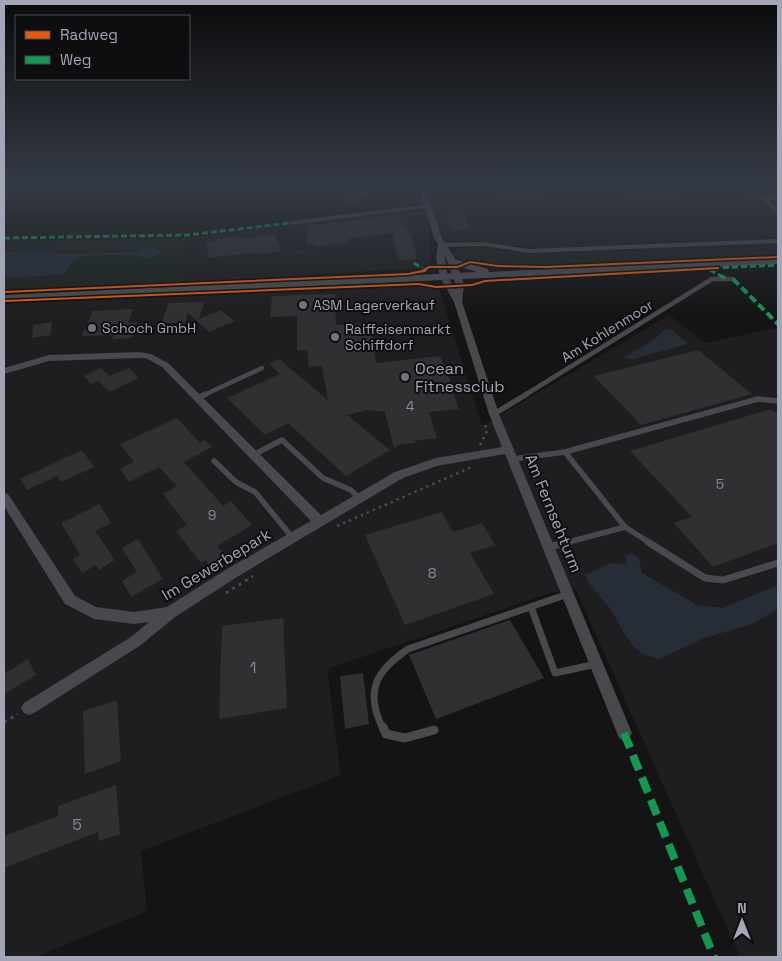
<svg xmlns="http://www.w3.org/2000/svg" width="782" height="961" viewBox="0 0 782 961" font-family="'Space Grotesk',sans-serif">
<rect width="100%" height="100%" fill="#141414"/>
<!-- built -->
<g fill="#1e1e20">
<path d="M424 183H778V246L537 254 534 248 477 241H452L443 238Z"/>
<path d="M418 210 428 214 429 230 430 261 419 268 184 283 185 238Z"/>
<path d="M432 286 440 291 482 426 669 315 705 343 776 328 778 330V957H740L576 590 553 592 327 669 341 775 141 851 147 911 36 957H4V304Z"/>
</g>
<!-- green -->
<g fill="#1c231e">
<path d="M462 209 463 213 444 216 446 220H448L452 230H464L466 235 509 231 515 235 512 241 504 245 477 241H452L443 238 434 214Z"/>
<path d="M185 238 184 283 4 291V278L61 275 74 260 81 256 135 255 140 258 143 248 136 252 65 254 41 251 4 252V241Z"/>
<path d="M467 246C491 247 514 253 537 254L778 246V255L532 267 495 266V267L470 264 454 256 453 251Z"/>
</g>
<!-- water -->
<g fill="#262d37">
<path d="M143 248H155L162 251 160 254C152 257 143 260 135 255L81 256 74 260 62 275 4 278V252L41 251 65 254 136 252Z"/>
<path d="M671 329 688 344 633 359 623 358 652 341 664 330Z"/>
<path d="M632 554 639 558 642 573 697 605 723 608 778 585V609L752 624 704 638 659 659C653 657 645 656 640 652 626 641 620 624 611 610 603 597 590 589 585 575L611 563 627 564 625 555Z"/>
</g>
<!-- building -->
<g fill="#303032">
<path d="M342 183H359L360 189 369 191 355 204 343 202Z"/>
<path d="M739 183H778V193L753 194Z"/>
<path d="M464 214 470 229 452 230 446 215Z"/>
<path d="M397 215 412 238 417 259 398 260 392 233 347 239 349 242 316 247 314 244 307 245 306 234 310 233 307 226Z"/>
<path d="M275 234 281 251 258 254 257 252 209 258 206 243 215 242V239L239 236 240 239Z"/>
<path d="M335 294 336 325 371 323 376 363 440 356 455 392 453 393 459 409 429 412 437 438 414 441 416 443 401 444 394 448 385 412 368 410 347 415 390 450 346 476 288 423 265 435 227 398 280 374 269 364 279 359 328 400 322 366 309 367 307 350H297V316L270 317 272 296Z"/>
<path d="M204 302 199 319 221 310 235 321 209 332 188 313 185 323H161L169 303Z"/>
<path d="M133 309 128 323 137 322 132 338 112 339 114 335 82 336 93 311Z"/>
<path d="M52 322 50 335 32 338 33 325Z"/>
<path d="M698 350 752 394 641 425 594 376Z"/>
<path d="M101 368 109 376 129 368 139 378 109 392 99 381 91 384 84 376Z"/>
<path d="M771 409 778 414V543L713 567 674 523 692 517 630 451Z"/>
<path d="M177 418 200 443 204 440 212 447 184 462 223 506 231 501 252 525 217 546 227 557 211 567 205 560 201 563 176 531 187 525 163 494 177 486 159 467 129 482 120 469 134 462 120 444Z"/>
<path d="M82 450 94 467 61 482 57 476 27 490 20 479Z"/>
<path d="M99 504 111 523 95 531 115 560 99 570 96 565 82 573 73 559 80 555 61 523Z"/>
<path d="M442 512 453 532 482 523 495 545 470 553 494 594 405 625 365 535Z"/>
<path d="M138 539 163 579 131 597 122 581 137 572 122 548Z"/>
<path d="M283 618 287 708 219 719 222 626Z"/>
<path d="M510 620 544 678 436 719 409 655Z"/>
<path d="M28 659 36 675 4 694V674Z"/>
<path d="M363 673 369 724 345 729 340 676Z"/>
<path d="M117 700 121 761 85 774 83 711Z"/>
<path d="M116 785 120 834 99 841 98 832 4 868V836L58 816V806Z"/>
</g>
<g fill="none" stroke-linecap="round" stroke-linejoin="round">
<!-- path-far2 -->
<g stroke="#494a4f" stroke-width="1" stroke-dasharray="1 2.5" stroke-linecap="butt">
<path d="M734 183 746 194 756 196"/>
<path d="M497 188 503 200"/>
<path d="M459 189 532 186"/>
<path d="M481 203 485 201 540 199"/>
<path d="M611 206C628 195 643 200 661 197 672 196 681 189 690 183"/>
<path d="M292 252 316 251"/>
</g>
<!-- path-far1 -->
<g stroke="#494a4f" stroke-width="2.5" stroke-dasharray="2.5 4" stroke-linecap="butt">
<path d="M480 445 487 431 485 425"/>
<path d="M337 526 474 466"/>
</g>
<!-- path -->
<g stroke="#494a4f" stroke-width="3" stroke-dasharray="3 4.5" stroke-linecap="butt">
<path d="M226 593 253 576"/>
<path d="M4 722 18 714"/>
</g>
<!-- service-far4 -->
<g stroke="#48484d" stroke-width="4">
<path d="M778 197 763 198 778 212"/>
<path d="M441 245 484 244 529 251 778 241"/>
</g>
<!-- service-far3 -->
<g stroke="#48484d" stroke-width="4.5">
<path d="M204 395 262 368"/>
<path d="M525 395 712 279H733"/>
</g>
<!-- service-far2 -->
<g stroke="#48484d" stroke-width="5.5">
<path d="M197 398 206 394"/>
<path d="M494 414 527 394"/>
<path d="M565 452 625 527"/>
<path d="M253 455 282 440 323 478 351 490 359 498"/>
<path d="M513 459 565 452 758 399 778 401"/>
<path d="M214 461 236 482 255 492 292 537"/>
<path d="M565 543 625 527 650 543"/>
</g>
<!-- service-far1 -->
<g stroke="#48484d" stroke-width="7">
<path d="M648 542 705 578 723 580 778 563"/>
<path d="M549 547 569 542"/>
<path d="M531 607 555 673 596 664"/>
<path d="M383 729C364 691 376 671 408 649L568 594"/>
</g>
<!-- service -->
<path stroke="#48484d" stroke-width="9" d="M383 727 386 734 405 738 434 730"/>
<!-- minor -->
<path fill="#48484d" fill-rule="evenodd" d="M417 183H423L442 238 455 258 464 285 462 302 499 414 632 733 629 738 624 741 619 738 505 454 437 466 403 478 237 577 175 617 141 645 34 713 29 715 24 713 21 708 24 703 131 637 149 622 134 624 94 619 65 604 4 506V493L8 494 75 596 96 607 134 612 167 607 227 569 311 521 162 367 146 358H139L49 361 4 374V368L49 355 139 352 151 354 168 363 321 515 395 472 436 458 502 447 489 414 454 302 440 277 436 258 438 244 434 238 425 208 291 225 288 223 291 221 424 205ZM444 253 456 285 455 290 448 277Z"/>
<!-- secondary -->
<path fill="#4b4c51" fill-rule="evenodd" d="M452 258 488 269 489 272 778 258V264L4 301V295L477 272 448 263V259Z"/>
<!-- quiet-far2 -->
<g stroke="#139951" stroke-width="3" stroke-dasharray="6 3" stroke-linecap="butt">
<path d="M4 238 187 235 291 223"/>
<path d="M414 263 422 268 424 274"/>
<path d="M714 268 778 265"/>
<path d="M710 270 723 277"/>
</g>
<!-- quiet-far1 -->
<g stroke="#139951" stroke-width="4" stroke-dasharray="8 4" stroke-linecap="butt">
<path d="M721 276 725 278"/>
<path d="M733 279 778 324"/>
</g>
<!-- quiet -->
<path stroke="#139951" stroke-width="8" stroke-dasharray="16 8" stroke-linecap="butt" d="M624 733 714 957"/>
<defs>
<g id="cycleway">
<path d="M778 256V258L546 268 498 267 470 263 458 268H429L425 272 408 275 4 293V291L408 273 422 270 428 266H457L470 261 498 265 546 266Z"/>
<path d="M717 267H719V269L485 282 472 286 436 288 419 285 4 302V300L419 283 436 286 472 284 485 280Z"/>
</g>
</defs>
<!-- cycleway casing -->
<use href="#cycleway" stroke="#0e0e10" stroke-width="3"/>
<!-- cycleway -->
<use href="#cycleway" fill="#e8590c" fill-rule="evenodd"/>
</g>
<!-- sky -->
<linearGradient id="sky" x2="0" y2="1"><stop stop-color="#0b0b0b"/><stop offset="0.58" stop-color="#343a45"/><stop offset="1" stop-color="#343a45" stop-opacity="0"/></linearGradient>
<rect width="782" height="317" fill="url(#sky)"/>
<!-- markers -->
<g fill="#71737d" stroke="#0e0e10" stroke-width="2">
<circle cx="303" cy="305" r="5"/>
<circle cx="92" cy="328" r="5"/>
<circle cx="335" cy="337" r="5"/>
<circle cx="405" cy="377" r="5"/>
</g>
<g text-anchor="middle" stroke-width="4" stroke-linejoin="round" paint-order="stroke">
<!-- far-poi labels -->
<g font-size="14" fill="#a3a6b6" stroke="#0e0e10" text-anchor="start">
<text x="313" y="310">ASM Lagerverkauf</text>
<text x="102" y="333">Schoch GmbH</text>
<text x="345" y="334">Raiffeisenmarkt<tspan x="345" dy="16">Schiffdorf</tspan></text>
</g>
<!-- far-street labels -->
<g font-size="14" fill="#a3a6b6" stroke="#0e0e10">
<text transform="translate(607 331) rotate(-32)" y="5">Am Kohlenmoor</text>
</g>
<!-- number labels -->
<g font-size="14" fill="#868895">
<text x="410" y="411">4</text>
<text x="720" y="489">5</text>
<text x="212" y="520">9</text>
<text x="432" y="578">8</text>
</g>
<!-- poi labels -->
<g font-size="16" fill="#a3a6b6" stroke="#0e0e10" text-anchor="start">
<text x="415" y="374">Ocean<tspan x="415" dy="18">Fitnessclub</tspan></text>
</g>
<!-- street labels -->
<g font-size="16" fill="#a3a6b6" stroke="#0e0e10">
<text transform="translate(554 513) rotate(68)" y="6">Am Fernsehturm</text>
<text transform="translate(216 564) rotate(-31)" y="6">Im Gewerbepark</text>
</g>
<!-- near-number labels -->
<g font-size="16" fill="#868895">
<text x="253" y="673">1</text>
<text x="77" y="830">5</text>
</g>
</g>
<!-- border -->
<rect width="782" height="961" fill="none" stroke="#a3a6b6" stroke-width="10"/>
<!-- legend -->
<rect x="15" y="15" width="175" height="65" fill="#0e0e10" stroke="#4a4b52"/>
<rect x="25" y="31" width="25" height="8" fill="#e8590c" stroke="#4a4b52"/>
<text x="60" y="40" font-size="15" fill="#a3a6b6">Radweg</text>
<rect x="25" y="56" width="25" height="8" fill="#139951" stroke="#4a4b52"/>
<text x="60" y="65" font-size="15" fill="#a3a6b6">Weg</text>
<!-- north arrow -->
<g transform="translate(742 921)" stroke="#0e0e10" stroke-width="4" paint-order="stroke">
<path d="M0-4L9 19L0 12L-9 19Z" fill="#a3a6b6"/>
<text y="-8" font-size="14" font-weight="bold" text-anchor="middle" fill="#a3a6b6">N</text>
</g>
</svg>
